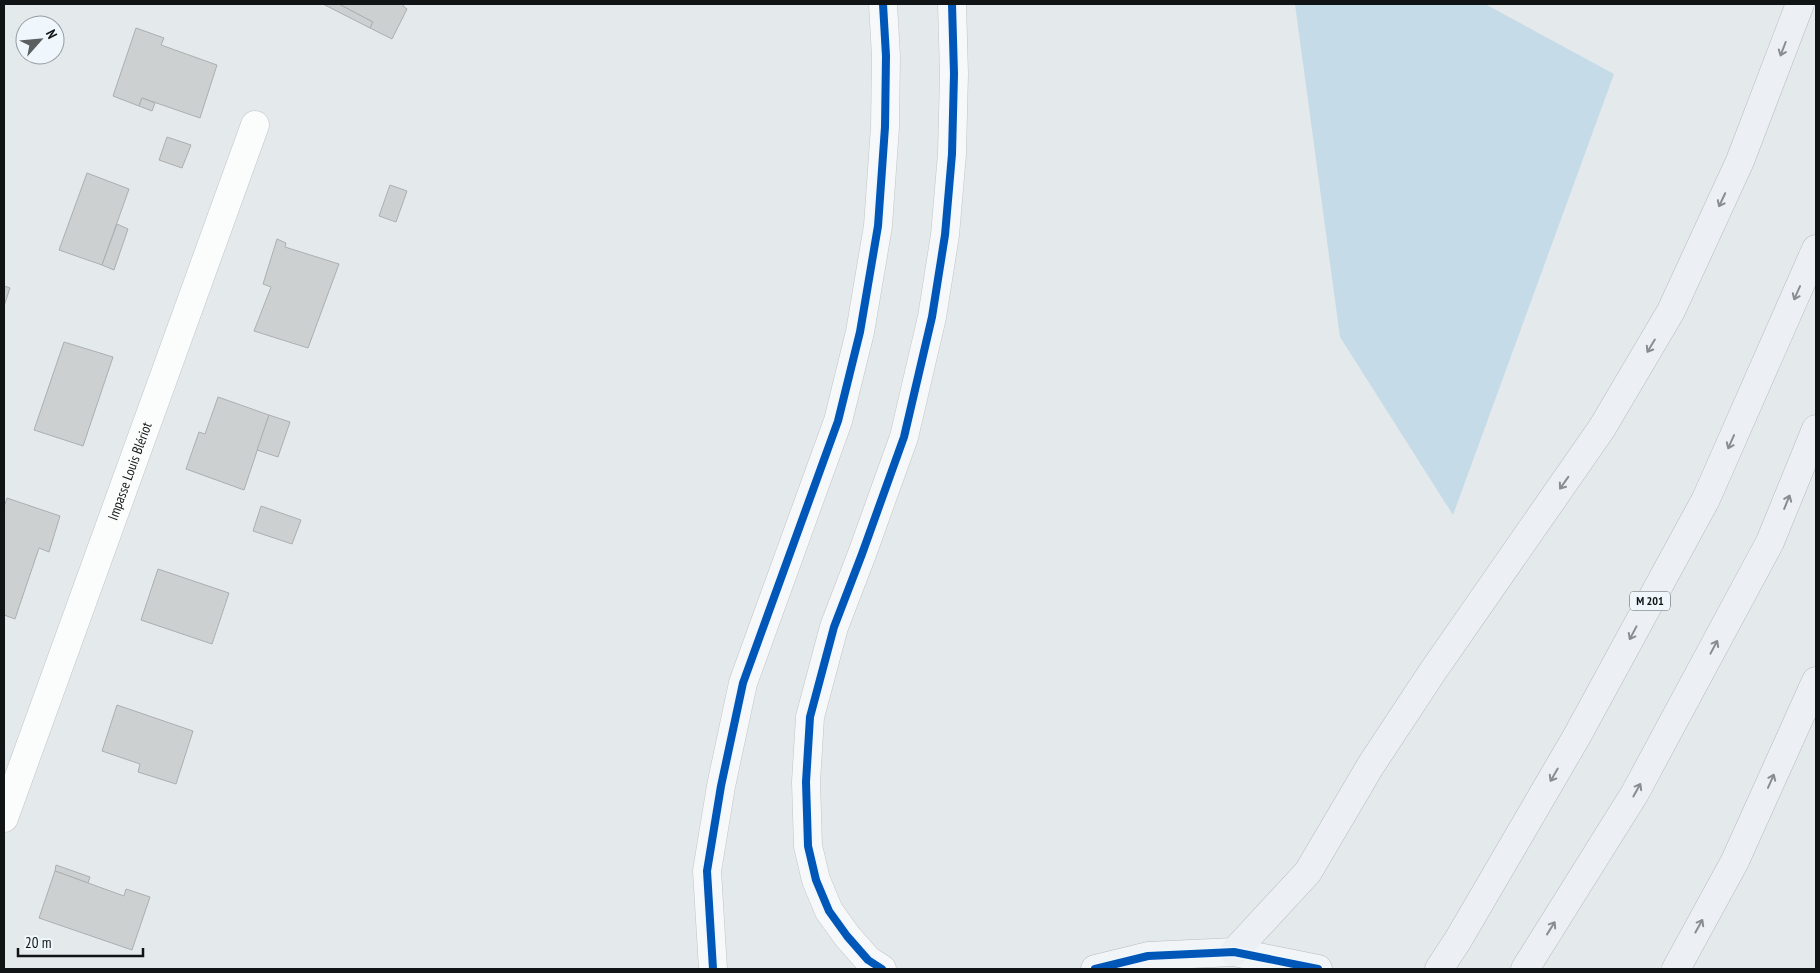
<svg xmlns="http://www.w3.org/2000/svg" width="1820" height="973" viewBox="0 0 1820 973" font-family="'PT Sans Narrow',sans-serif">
<rect width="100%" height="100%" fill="#e4e9eb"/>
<!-- green -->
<path fill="#c5dbe7" d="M1295 4H1485L1614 74 1453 515 1340 337Z"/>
<!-- building -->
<g fill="#ccd0d1" stroke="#abafb0">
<path d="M323 4H339L373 22 370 28Z"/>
<path d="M339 4H404L403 6 407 9 392 39 370 28 373 22Z"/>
<path d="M136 28 164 38 161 45 217 65 200 118 142 98 139 106 113 96Z"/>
<path d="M142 98 155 103 152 111 139 106Z"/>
<path d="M167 137 191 145 182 168 159 160Z"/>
<path d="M87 173 129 189 102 265 59 250Z"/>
<path d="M390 185 407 191 396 222 379 216Z"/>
<path d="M117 224 128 229 114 270 102 265Z"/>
<path d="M277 239 286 243 285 247 339 264 308 348 254 331 271 287 263 284Z"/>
<path d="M4 286 10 288 4 306Z"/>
<path d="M64 342 113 357 83 446 34 430Z"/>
<path d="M218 397 269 415 244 490 186 469 199 432 205 434Z"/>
<path d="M269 415 290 422 278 457 257 450Z"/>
<path d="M7 498 60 516 49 552 39 548 15 619 4 615V507Z"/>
<path d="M261 506 301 520 292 544 253 531Z"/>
<path d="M158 569 229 593 212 644 141 620Z"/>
<path d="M117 705 193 731 176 784 138 772 140 764 102 751Z"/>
<path d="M56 865 90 877 88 883 55 871Z"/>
<path d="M55 871 124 896 126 889 150 897 132 950 39 918Z"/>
</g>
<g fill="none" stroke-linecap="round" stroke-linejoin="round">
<defs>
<g id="street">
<path id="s1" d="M4 818 255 125"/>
</g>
<g id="secondary">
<path d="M713 969 707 871 721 786 743 683 838 421 860 332 878 226 885 127 886 56 883 4"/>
<path d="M882 969 868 960 847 936 829 911 816 880 808 846 806 782 810 717 834 627 862 554 904 437 932 317 945 235 952 154 954 74 952 4"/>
</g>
<path id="primary" d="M1095 969 1148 956 1234 952 1318 969"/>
<g id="highway">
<path d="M1234 952 1308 872 1371 765 1433 671 1602 428 1671 311 1740 161 1800 4"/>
<path d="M1439 969 1458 940 1577 736 1706 499 1816 249"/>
<path d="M1525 969 1635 793 1770 542 1816 429"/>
<path d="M1676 969 1735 861 1816 681"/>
</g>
</defs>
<!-- street casing -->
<use href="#street" stroke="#c1c5c7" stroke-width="29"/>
<!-- secondary casing -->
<use href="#secondary" stroke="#c1c5c7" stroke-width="29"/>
<!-- primary casing -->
<use href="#primary" stroke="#b6bbc0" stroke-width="29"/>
<!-- highway casing -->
<use href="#highway" stroke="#b6bbc0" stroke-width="29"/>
<!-- street -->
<use href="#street" stroke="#fbfcfc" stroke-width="28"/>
<!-- secondary -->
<use href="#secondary" stroke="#f7f8f9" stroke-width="28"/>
<!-- primary -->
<use href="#primary" stroke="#f2f5f7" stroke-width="28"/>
<!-- highway -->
<use href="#highway" stroke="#ecf0f4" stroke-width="28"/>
<defs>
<g id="cycleway">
<path d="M713 969 707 871 721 786 743 683 838 421 860 332 878 226 885 127 886 56 883 4"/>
<path d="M882 969 868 960 847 936 829 911 816 880 808 846 806 782 810 717 834 627 862 554 904 437 932 317 945 235 952 154 954 74 952 4"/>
<path d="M1095 969 1148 956 1234 952 1318 969"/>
</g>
</defs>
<!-- cycleway casing -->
<use href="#cycleway" stroke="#eff7fc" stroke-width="11"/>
<!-- cycleway -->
<use href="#cycleway" stroke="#0057b8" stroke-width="8"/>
</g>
<!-- one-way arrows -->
<defs><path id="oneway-shaft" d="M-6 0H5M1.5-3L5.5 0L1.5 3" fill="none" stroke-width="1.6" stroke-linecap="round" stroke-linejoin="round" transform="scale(1.25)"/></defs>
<g stroke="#898d90">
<use href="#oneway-shaft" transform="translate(1783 49) rotate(111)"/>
<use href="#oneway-shaft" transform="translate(1722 200) rotate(115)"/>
<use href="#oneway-shaft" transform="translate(1797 293) rotate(114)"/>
<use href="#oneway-shaft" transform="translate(1651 346) rotate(121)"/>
<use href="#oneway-shaft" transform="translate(1731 442) rotate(114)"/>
<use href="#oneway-shaft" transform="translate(1564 483) rotate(125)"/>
<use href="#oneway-shaft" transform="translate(1787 502) rotate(-68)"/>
<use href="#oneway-shaft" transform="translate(1633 633) rotate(118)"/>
<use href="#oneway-shaft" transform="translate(1714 647) rotate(-62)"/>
<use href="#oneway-shaft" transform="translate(1554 775) rotate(120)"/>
<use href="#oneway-shaft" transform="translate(1771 781) rotate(-66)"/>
<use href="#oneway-shaft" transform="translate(1637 790) rotate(-61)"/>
<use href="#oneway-shaft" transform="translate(1699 926) rotate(-61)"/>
<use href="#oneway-shaft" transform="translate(1551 928) rotate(-58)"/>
</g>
<g text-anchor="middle" stroke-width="4.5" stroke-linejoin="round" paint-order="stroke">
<!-- shield labels -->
<rect fill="#eff7fc" stroke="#54585a" stroke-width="1" x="1630" y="591.5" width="40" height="19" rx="4"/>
<g font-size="12" font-weight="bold" fill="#111415">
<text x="1650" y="605">M 201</text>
</g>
<!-- street labels -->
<g font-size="14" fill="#111415" stroke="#eff7fc">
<text dy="5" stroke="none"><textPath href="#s1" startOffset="369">Impasse Louis Blériot</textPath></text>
</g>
</g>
<!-- border -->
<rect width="1820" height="973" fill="none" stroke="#111415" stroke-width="10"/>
<!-- north arrow -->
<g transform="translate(40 40) rotate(63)"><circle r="24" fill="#eff7fc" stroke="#969ca0"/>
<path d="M0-4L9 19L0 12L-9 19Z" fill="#5b5f60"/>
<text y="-8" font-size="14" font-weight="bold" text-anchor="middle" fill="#111415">N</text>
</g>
<!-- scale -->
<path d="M18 948v8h125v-8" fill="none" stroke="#111415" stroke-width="2.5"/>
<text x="25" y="948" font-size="15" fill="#111415" stroke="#eff7fc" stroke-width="4" paint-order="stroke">20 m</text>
</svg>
